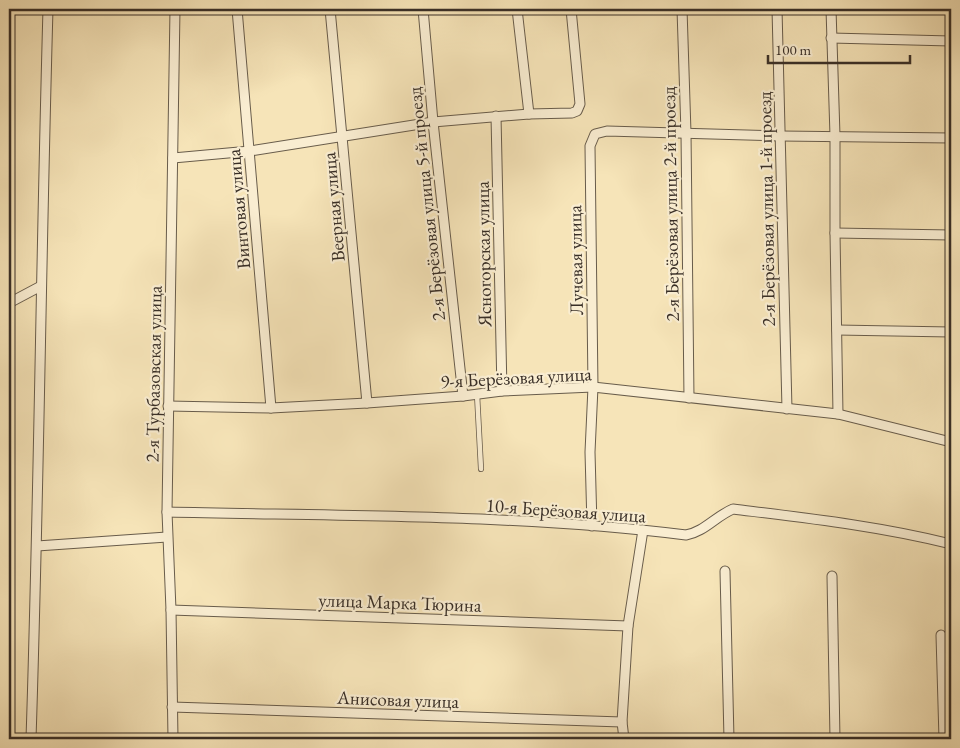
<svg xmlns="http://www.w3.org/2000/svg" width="960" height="748" viewBox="0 0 960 748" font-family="'EB Garamond',serif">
<rect width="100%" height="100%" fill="#f6e4b8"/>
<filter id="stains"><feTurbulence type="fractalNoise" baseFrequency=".004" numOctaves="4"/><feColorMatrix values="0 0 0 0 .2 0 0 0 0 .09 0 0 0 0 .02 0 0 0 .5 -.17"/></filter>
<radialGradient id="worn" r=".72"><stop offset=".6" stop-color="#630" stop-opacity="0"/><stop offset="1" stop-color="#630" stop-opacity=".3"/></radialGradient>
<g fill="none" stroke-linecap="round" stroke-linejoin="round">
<defs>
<path id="lane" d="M477 394 481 469"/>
<g id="street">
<path d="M237 9 271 408"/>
<path d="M330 9 367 403"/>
<path d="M423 9 433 122 463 396"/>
<path d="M517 9 529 114"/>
<path d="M682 9 686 133 689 398"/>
<path d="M777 9 787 409"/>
<path d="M831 9 835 136V233L838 414"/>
<path d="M831 38 951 41"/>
<path d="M496 116 502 391"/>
<path d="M173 158 250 151 433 122 529 114 572 113 577 111 580 104 571 9"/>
<path d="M835 233 951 235"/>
<path d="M9 303 41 286"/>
<path d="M837 330 951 332"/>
<path d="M168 406 271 408 367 403 463 396 502 391 593 387 838 414 951 442"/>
<path d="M167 512C340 516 514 514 686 535 704 532 716 516 733 509 806 518 879 526 951 544"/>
<path d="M592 526 590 452 593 387 590 146 595 134 607 131 781 136 951 138"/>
<path d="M37 546 167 537"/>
<path d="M725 571 729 739"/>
<path d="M832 576 835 739"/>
<path d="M171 610 628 626"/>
<path d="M941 635 944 739"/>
<path d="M172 707 622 722"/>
<path d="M31 739C39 496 41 252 48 9"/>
<path d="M173 739 171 610 167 512 175 9"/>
<path d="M624 739 622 722 628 626 643 530"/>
</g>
</defs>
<!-- lane casing -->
<use href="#lane" stroke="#685c4b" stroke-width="6"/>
<!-- street casing -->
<use href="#street" stroke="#685c4b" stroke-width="11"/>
<!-- lane -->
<use href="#lane" stroke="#f9edd1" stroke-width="4.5"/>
<!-- street -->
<use href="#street" stroke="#f9edd1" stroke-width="9"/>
</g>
<g text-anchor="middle" stroke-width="4.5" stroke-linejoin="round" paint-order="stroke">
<!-- street labels -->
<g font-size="19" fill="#392f27" stroke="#f9edd1">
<text transform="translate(426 204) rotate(-96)" y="7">2-я Берёзовая улица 5-й проезд</text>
<text transform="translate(670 204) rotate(-91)" y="7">2-я Берёзовая улица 2-й проезд</text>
<text transform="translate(333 207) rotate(-95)" y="7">Веерная улица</text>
<text transform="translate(238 209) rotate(-95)" y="7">Винтовая улица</text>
<text transform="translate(766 209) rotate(-91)" y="7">2-я Берёзовая улица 1-й проезд</text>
<text transform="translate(483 254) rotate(-91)" y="7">Ясногорская улица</text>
<text transform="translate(575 260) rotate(-91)" y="7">Лучевая улица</text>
<text transform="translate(153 374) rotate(-89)" y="7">2-я Турбазовская улица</text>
<text transform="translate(516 377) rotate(-3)" y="7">9-я Берёзовая улица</text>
<text transform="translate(566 510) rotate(4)" y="7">10-я Берёзовая улица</text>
<text transform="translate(400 602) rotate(2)" y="7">улица Марка Тюрина</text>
<text transform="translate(398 699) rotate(2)" y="7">Анисовая улица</text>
</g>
</g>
<!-- margin -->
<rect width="960" height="748" fill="none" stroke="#f6e4b8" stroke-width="30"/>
<rect x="10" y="10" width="940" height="728" fill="none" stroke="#392f27" stroke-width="2.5"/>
<rect x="15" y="15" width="930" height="718" fill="none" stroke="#392f27"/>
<!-- scale -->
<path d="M768 55v8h142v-8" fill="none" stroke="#392f27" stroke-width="2.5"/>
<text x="775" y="55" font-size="15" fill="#392f27" stroke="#f9edd1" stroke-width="4" paint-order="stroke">100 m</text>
<rect width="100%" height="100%" filter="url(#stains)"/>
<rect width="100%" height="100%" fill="url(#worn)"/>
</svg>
